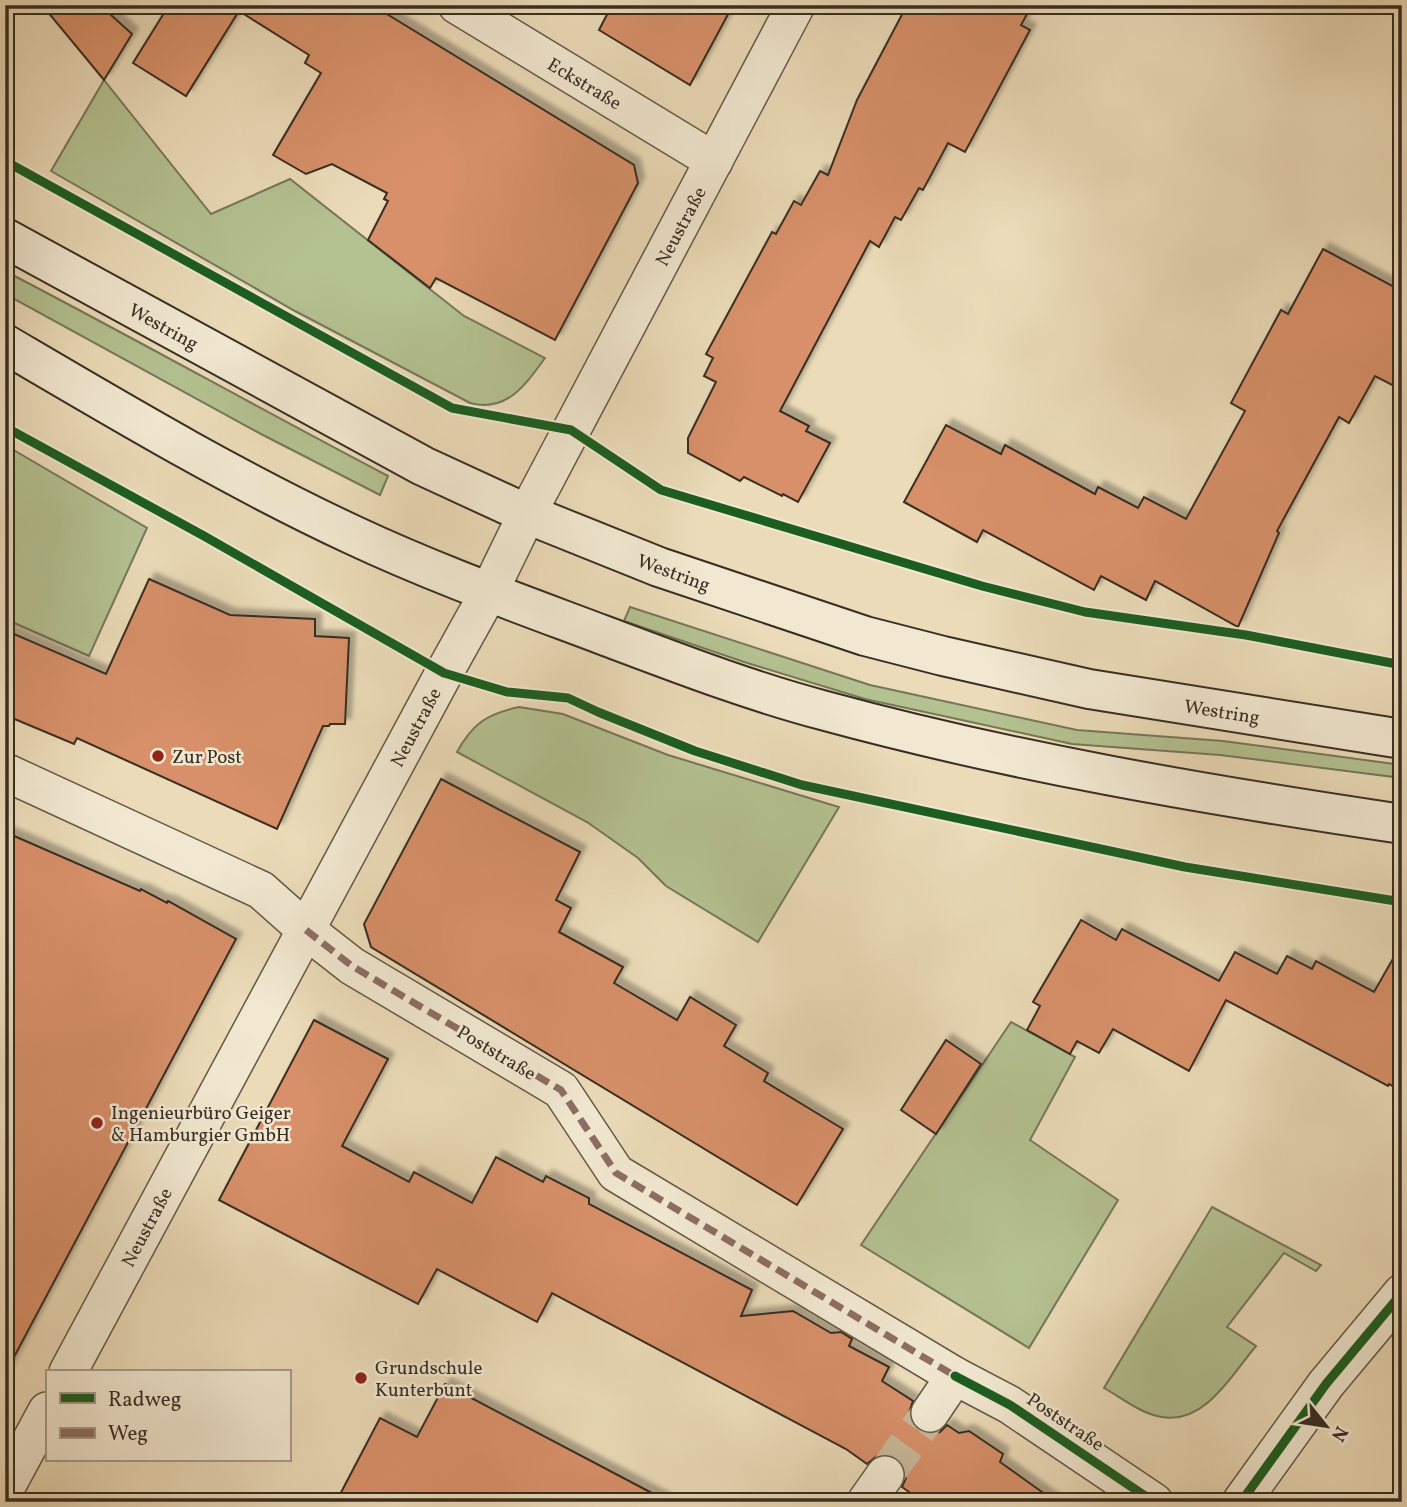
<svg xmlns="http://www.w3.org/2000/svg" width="1407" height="1507" viewBox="0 0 1407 1507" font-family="Vollkorn,serif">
<defs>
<filter id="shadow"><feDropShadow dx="6" dy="-6" stdDeviation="2" flood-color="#0004"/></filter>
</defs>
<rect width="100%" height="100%" fill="#ebdbb8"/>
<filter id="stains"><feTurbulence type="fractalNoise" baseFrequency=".00286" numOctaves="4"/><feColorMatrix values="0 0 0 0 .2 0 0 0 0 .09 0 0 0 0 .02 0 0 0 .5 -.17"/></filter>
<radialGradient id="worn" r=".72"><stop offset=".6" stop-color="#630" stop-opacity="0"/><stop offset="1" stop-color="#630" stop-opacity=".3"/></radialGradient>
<!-- green -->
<g fill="#b4c191" stroke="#76775a" stroke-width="2">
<path d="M104 80 211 214 290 179 464 316 545 358C526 384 507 413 470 403L295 311 51 171Z"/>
<path d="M5 271C134 338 260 409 388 476L380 495 261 434 5 294Z"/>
<path d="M5 445 147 528 89 656 5 619Z"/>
<path d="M630 607 870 685 1077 730 1223 741 1402 765V778L1220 755 1072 744 865 699 744 662 624 621Z"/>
<path d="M519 707 563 714 668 755 839 807 758 942 666 886 638 858 587 822 457 752C473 723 487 714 519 707Z"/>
<path d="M1011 1022 1075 1057 1030 1140 1118 1200 1029 1348 861 1245Z"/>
<path d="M1212 1207 1321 1265 1316 1271 1284 1253 1227 1327 1256 1346C1233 1373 1205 1425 1162 1417 1141 1414 1122 1398 1104 1388Z"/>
</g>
<!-- building -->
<g fill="#d79069" stroke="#382d23" stroke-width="2" filter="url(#shadow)">
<path d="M42 5H100L132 34 104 80Z"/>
<path d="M169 5H372L634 165 638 183 555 340 436 278 430 288 368 240 388 201 384 199 387 193 332 164 306 174 273 155 321 73 305 63 309 55 239 11 186 96 133 63Z"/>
<path d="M612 5H733L690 85 599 30Z"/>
<path d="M907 5H1032L1021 25 1030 30 965 152 948 143 923 190 919 188 901 220 895 217 879 247 870 241 780 411 809 426 806 431 830 443 798 502 783 494 782 496 744 477 740 481 688 453V438L716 382 704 376 713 358 706 354 772 232 776 234 794 201 801 205 820 171 828 175 857 100Z"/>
<path d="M1323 249 1402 291V390L1375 376 1349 423 1339 417 1277 531 1279 533 1238 627 1155 581 1146 600 1101 576 1094 590 983 530 977 542 904 502 946 425 1001 454 1005 445 1095 494 1098 487 1138 508 1144 497 1186 519 1245 411 1231 403 1281 310 1288 314Z"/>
<path d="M149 579 230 615 315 619V636L349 638 345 724H330L329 726H323L277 829 77 738 74 744 5 715V630L106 674Z"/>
<path d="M441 779 580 852 556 900 571 908 559 932 623 967 614 983 677 1020 690 997 736 1025 724 1046 768 1073 764 1081 843 1129 797 1205 371 947 364 924Z"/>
<path d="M5 832 140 891 141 889 167 903 168 901 236 939 5 1374Z"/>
<path d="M1081 920 1116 940 1122 929 1219 981 1235 952 1277 974 1287 956 1312 969 1316 961 1374 992 1402 943V1091L1389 1084 1388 1086 1226 1000 1189 1071 1113 1029 1099 1053 1077 1041 1070 1054 1027 1030 1040 1006 1033 1002Z"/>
<path d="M314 1020 388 1059 342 1146 409 1182 414 1172 472 1203 496 1157 543 1182 546 1176 589 1198V1204L752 1290 741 1316 793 1311 831 1333 841 1332 852 1339 849 1346 889 1367 882 1381 913 1401 909 1412 911 1423 918 1430 929 1434 940 1432 947 1425 959 1433 969 1431 1003 1454 1000 1462 1056 1502H923L902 1487 906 1478 904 1467 896 1458 886 1454 877 1456 867 1464 846 1449 552 1293 537 1322 437 1269 418 1304 219 1200Z"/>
<path d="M946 1040 981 1064 936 1134 901 1110Z"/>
<path d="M445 1384 669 1502H336L380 1418 417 1437Z"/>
</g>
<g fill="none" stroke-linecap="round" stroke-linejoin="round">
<!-- minor-tunnel -->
<path stroke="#c7b89a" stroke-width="37" stroke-dasharray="37 18" stroke-linecap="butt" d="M885 1475 930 1413"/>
<defs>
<g id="minor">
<path d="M457 5 714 161"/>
<path d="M5 772 261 890 306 930 352 966 561 1090 616 1173 955 1376 1010 1405 1154 1502"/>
<path d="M68 1372 444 673 488 594 527 514 796 5"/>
<path d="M930 1413 955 1376"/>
<path d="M5 1489 47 1411"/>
<path d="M866 1502 885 1475"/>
<path d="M1241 1502 1326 1384 1402 1293"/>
</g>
<g id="secondary">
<path d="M5 238 423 466 527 514 659 567 865 636 943 656 1089 689 1402 739"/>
<path d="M5 344C119 411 233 479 353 535 434 573 518 603 603 635 675 662 747 690 822 710 1012 762 1207 795 1402 824"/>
</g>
</defs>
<!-- minor casing -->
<use href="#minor" stroke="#655848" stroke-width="40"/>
<!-- secondary casing -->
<use href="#secondary" stroke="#382d23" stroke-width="42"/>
<!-- minor -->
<use href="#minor" stroke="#f2e8d1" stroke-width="37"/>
<!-- secondary -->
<use href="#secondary" stroke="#f2e8d1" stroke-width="38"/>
<!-- quiet -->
<path stroke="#8d6e63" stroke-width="7" stroke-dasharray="14 7" stroke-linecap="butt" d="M306 930 352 966 561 1090 616 1173 955 1376"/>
<defs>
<g id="cycleway">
<path d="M5 161 452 408 571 430 661 490 982 586 1085 612 1246 635 1402 665"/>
<path d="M5 427 204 536 444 673 507 692 568 698 598 712 695 751 802 785 1185 867 1402 902"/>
<path d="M955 1376 1010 1405 1154 1502"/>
<path d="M1241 1502 1326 1384 1402 1293"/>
</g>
</defs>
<!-- cycleway casing -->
<use href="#cycleway" stroke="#f2e8d1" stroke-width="13"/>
<!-- cycleway -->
<use href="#cycleway" stroke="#1b5e20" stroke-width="9"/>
</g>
<!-- markers -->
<g fill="#8f2418" stroke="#f2e8d1" stroke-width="2.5">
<circle cx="158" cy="756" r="7"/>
<circle cx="97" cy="1123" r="7"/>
<circle cx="361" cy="1378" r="7"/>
</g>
<g text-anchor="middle" stroke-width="5" stroke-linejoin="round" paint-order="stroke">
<!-- street labels -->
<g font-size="19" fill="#382d23" stroke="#f2e8d1">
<text transform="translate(585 83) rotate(31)" y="7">Eckstraße</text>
<text transform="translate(680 226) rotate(-62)" y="7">Neustraße</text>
<text transform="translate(164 326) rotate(29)" y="7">Westring</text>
<text transform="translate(674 572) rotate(20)" y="7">Westring</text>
<text transform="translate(1222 711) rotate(9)" y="7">Westring</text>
<text transform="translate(415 727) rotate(-62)" y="7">Neustraße</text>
<text transform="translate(497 1052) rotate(31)" y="7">Poststraße</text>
<text transform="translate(146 1227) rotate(-62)" y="7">Neustraße</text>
<text transform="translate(1066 1421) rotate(34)" y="7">Poststraße</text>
</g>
<!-- poi labels -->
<g font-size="19" fill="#382d23" stroke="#f2e8d1" text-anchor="start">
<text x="172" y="763">Zur Post</text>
<text x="111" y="1119">Ingenieurbüro Geiger<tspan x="111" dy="22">&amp; Hamburgier GmbH</tspan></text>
<text x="375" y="1374">Grundschule<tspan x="375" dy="22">Kunterbunt</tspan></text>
</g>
</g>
<!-- margin -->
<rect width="1407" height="1507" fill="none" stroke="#ebdbb8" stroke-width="28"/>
<rect x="7" y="7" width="1393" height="1493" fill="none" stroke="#382d23" stroke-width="3.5"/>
<rect x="14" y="14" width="1379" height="1479" fill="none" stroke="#382d23" stroke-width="2"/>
<!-- legend -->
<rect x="46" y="1370" width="245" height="91" fill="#f2e8d1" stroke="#a89d8b" stroke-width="2"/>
<rect x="60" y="1393" width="35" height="10" fill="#1b5e20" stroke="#a89d8b" stroke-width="2"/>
<text x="108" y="1406" font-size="21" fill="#382d23">Radweg</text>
<rect x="60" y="1428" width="35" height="10" fill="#8d6e63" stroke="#a89d8b" stroke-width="2"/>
<text x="108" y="1440" font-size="21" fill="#382d23">Weg</text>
<!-- north arrow -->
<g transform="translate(1326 1426) rotate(120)" stroke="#f2e8d1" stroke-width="5" paint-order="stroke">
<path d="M0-5L12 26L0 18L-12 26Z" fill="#382d23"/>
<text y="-10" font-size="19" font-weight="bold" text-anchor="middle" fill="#382d23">N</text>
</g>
<rect width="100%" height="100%" filter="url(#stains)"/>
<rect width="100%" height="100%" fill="url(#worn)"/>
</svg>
